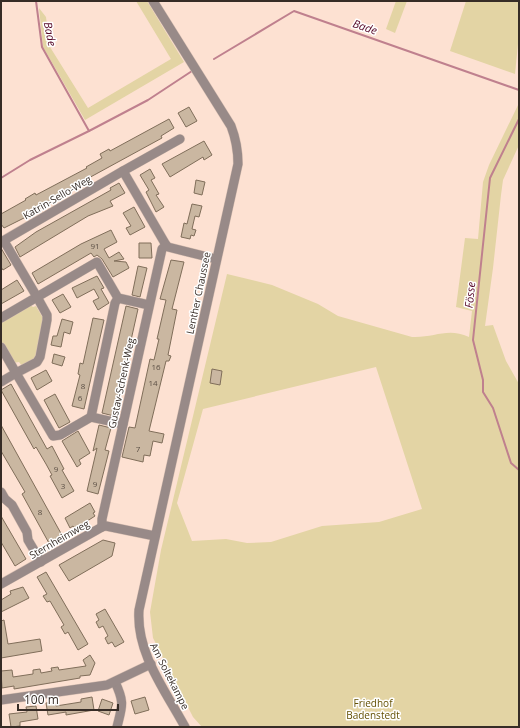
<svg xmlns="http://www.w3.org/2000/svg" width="520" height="728" viewBox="0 0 520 728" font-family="'Open Sans',sans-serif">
<rect width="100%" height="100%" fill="#fde1d2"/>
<!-- green -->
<g fill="#e3d4a4" fill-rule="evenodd">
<path d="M136 1H147L184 62 85 120 43 47 39 8 46 17 50 47 88 108 171 59Z"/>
<path d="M396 1H407L395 33 386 29Z"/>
<path d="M466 1H519V34L515 74 450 51Z"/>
<path d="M519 103V145L503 180 501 195 493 268 485 326 493 325 506 361 519 384V727H202L193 717 153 638 150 612 161 550 227 274 272 285 318 304 338 316 412 337C435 338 447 327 469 337L472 311 456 307 465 238 478 239 483 182 489 165ZM376 367 422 509 379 522 322 526 271 542 247 543 226 539 192 541 177 503 203 409Z"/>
<path d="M30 305 33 307 36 306 44 320 35 359 22 366 19 362 13 363 1 344V322Z"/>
</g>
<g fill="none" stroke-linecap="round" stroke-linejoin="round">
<!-- stream -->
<g stroke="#bf808e" stroke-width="2">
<path d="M36 1 42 47 89 131 148 100 192 71"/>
<path d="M214 59 294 11 519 90"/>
<path d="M519 119 490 178 473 340 483 380V392L493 408 511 463 519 470"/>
<path d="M1 178 30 160 89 131"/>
</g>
</g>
<!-- building -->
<g fill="#cab7a1" stroke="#806e5a">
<path d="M189 107 197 121 186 127 178 113Z"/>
<path d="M169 119 174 128 161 136 162 138 85 180 28 216 4 228 1 224V214L26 200 25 199 35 193 36 195 87 168 86 167 102 158 100 154 109 149 110 151Z"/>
<path d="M204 141 212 155 204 160 203 157 170 177 162 164Z"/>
<path d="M150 169 155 178 151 180 159 194 156 195 164 207 156 212 146 192 149 190 140 175Z"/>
<path d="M196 180 205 182 202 195 194 193Z"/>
<path d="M119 183 125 193 110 201 113 206 88 216 20 257 15 247 36 232 111 190 110 188Z"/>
<path d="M192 204 202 206 199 217 195 216 192 229 196 230 194 236 191 235 190 239 181 237 184 223 187 224Z"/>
<path d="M134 207 145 227 130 235 126 228 131 226 123 213Z"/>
<path d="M111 230 117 242 104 249 109 258 119 252 124 259 114 261 126 262 129 268 113 277 102 259 97 255 94 257 91 253 38 284 32 273 81 244Z"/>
<path d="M139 243H151L152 258H139Z"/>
<path d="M1 248 11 265 3 270 1 267Z"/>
<path d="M171 260 184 262 172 309 177 310 168 355 171 356 169 361H166L149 431 164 434 162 443 153 441 150 456 144 455 143 462 122 457 129 427 135 428 150 359 154 360 159 339H157L166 300 160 299Z"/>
<path d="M138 266 147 268 140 297 132 295Z"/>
<path d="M97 276 104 288 101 289 109 303 98 310 93 301 99 298 94 289 77 298 72 288Z"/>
<path d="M17 280 24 291 1 304V290Z"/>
<path d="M63 294 71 307 60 313 52 300Z"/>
<path d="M126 306 138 309 114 416 102 413Z"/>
<path d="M93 318 104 320 84 409 72 406 80 375 78 374 80 363 83 364Z"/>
<path d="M62 319 73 322 70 334 64 332 61 347 51 345 53 336H57Z"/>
<path d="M54 354 65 357 62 366 52 363Z"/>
<path d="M212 369 222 371 220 385 210 383Z"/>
<path d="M46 370 52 381 37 390 31 378Z"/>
<path d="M11 384 47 449 52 446 64 469 62 470 74 491 62 498 50 476 52 475 46 464 36 447 34 449 1 390Z"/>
<path d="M55 394 70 422 59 428 44 400Z"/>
<path d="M1 425 63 537 50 545 22 494 25 492 1 451Z"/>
<path d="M99 425 111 428 105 450 109 451 98 494 87 491 97 448 93 451Z"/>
<path d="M78 431 90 453 79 460 81 464 77 467 62 441Z"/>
<path d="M90 503 95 512 93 513 95 516 75 529 73 526 70 528 65 518Z"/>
<path d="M1 516 26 559 15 566 1 542Z"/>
<path d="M103 540 115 543 112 556 69 581 59 565Z"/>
<path d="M46 572 88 644 78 650 68 632 65 634 61 627 64 625 50 601 47 602 43 596 47 594 37 577Z"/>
<path d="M23 587 29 598 1 612V600L11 594 10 591Z"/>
<path d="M105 609 124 642 115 647 112 642 108 644 105 638 108 636 103 626 99 628 96 622 99 620 96 614Z"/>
<path d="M4 620 8 644 40 639 42 651 1 658V621Z"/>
<path d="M90 655 95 663 90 675 80 676V678L14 689V686L2 688 1 671 12 670 13 677 33 674V670L40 669 41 673 52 671 51 668 58 667 59 670 86 666 83 660Z"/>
<path d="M92 697 94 710 66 715V712L48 715 46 703 55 702 56 706 81 702V699Z"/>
<path d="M145 697 149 710 135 714 131 701Z"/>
<path d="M102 699 113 703 109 715 98 711Z"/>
<path d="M36 706 38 719 20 722V726L11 727 9 714 27 712 26 707Z"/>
</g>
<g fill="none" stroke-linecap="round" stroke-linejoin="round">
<defs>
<g id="minor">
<path d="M153 1 231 126C236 139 238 150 238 164L139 610C136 653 165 690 185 727"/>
<path d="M123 171 180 139"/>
<path d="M1 242 123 171 166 245 168 247 216 259"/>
<path d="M1 318 37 297 4 241"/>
<path d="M1 347 16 373 37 362 40 357 47 320V315L37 297 97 262 118 298 149 305"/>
<path d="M1 382 16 373 53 436 60 435 91 417 123 424"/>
<path d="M91 417 115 303 118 298"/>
<path d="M1 492 5 499 12 505 27 532 28 540 41 562"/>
<path d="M102 527V519L162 249 166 245"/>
<path d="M1 584 102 527 106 526 155 536"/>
<path d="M115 682C125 703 122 706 117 727"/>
<path d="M1 700 107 685 151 664"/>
</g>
</defs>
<!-- minor casing -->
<use href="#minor" stroke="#d9c0b3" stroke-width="10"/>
<!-- minor -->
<use href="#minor" stroke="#988a88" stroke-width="9"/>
</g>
<g text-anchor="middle" stroke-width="3" stroke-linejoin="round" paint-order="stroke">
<!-- number labels -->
<g font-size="8" fill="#5b4f45">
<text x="95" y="249">91</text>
<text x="156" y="370">16</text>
<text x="153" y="386">14</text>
<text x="83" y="389">8</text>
<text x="80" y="401">6</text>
<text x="138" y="452">7</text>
<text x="56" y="472">9</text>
<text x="95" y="487">9</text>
<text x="63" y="489">3</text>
<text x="40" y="515">8</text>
</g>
<!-- street labels -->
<g font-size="10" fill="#362c26" stroke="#fff">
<text transform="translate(57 197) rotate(-30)" y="4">Katrin-Sello-Weg</text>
<text transform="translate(198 293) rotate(-78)" y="4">Lenther Chaussee</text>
<text transform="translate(121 383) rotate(-78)" y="4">Gustav-Schenk-Weg</text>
<text transform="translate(59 539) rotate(-30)" y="4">Sternheimweg</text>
<text transform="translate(170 676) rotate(63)" y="4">Am Soltekampe</text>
</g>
<!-- park labels -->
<g font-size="10" fill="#645104" stroke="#fff">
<text x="373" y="707">Friedhof<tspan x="373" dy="12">Badenstedt</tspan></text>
</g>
<!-- water labels -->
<g font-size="11" font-style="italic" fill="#540525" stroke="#fff">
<text transform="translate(365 27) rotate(19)" y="4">Bade</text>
<text transform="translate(50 34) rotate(79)" y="4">Bade</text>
<text transform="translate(470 295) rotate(-84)" y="4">Fösse</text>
</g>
</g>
<!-- border -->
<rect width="520" height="728" fill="none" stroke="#362c26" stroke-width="4"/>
<!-- scale -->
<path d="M18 704v6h100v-6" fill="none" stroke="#362c26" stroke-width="2"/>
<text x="24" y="704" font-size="12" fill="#362c26" stroke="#ffffff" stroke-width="3" paint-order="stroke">100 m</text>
</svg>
